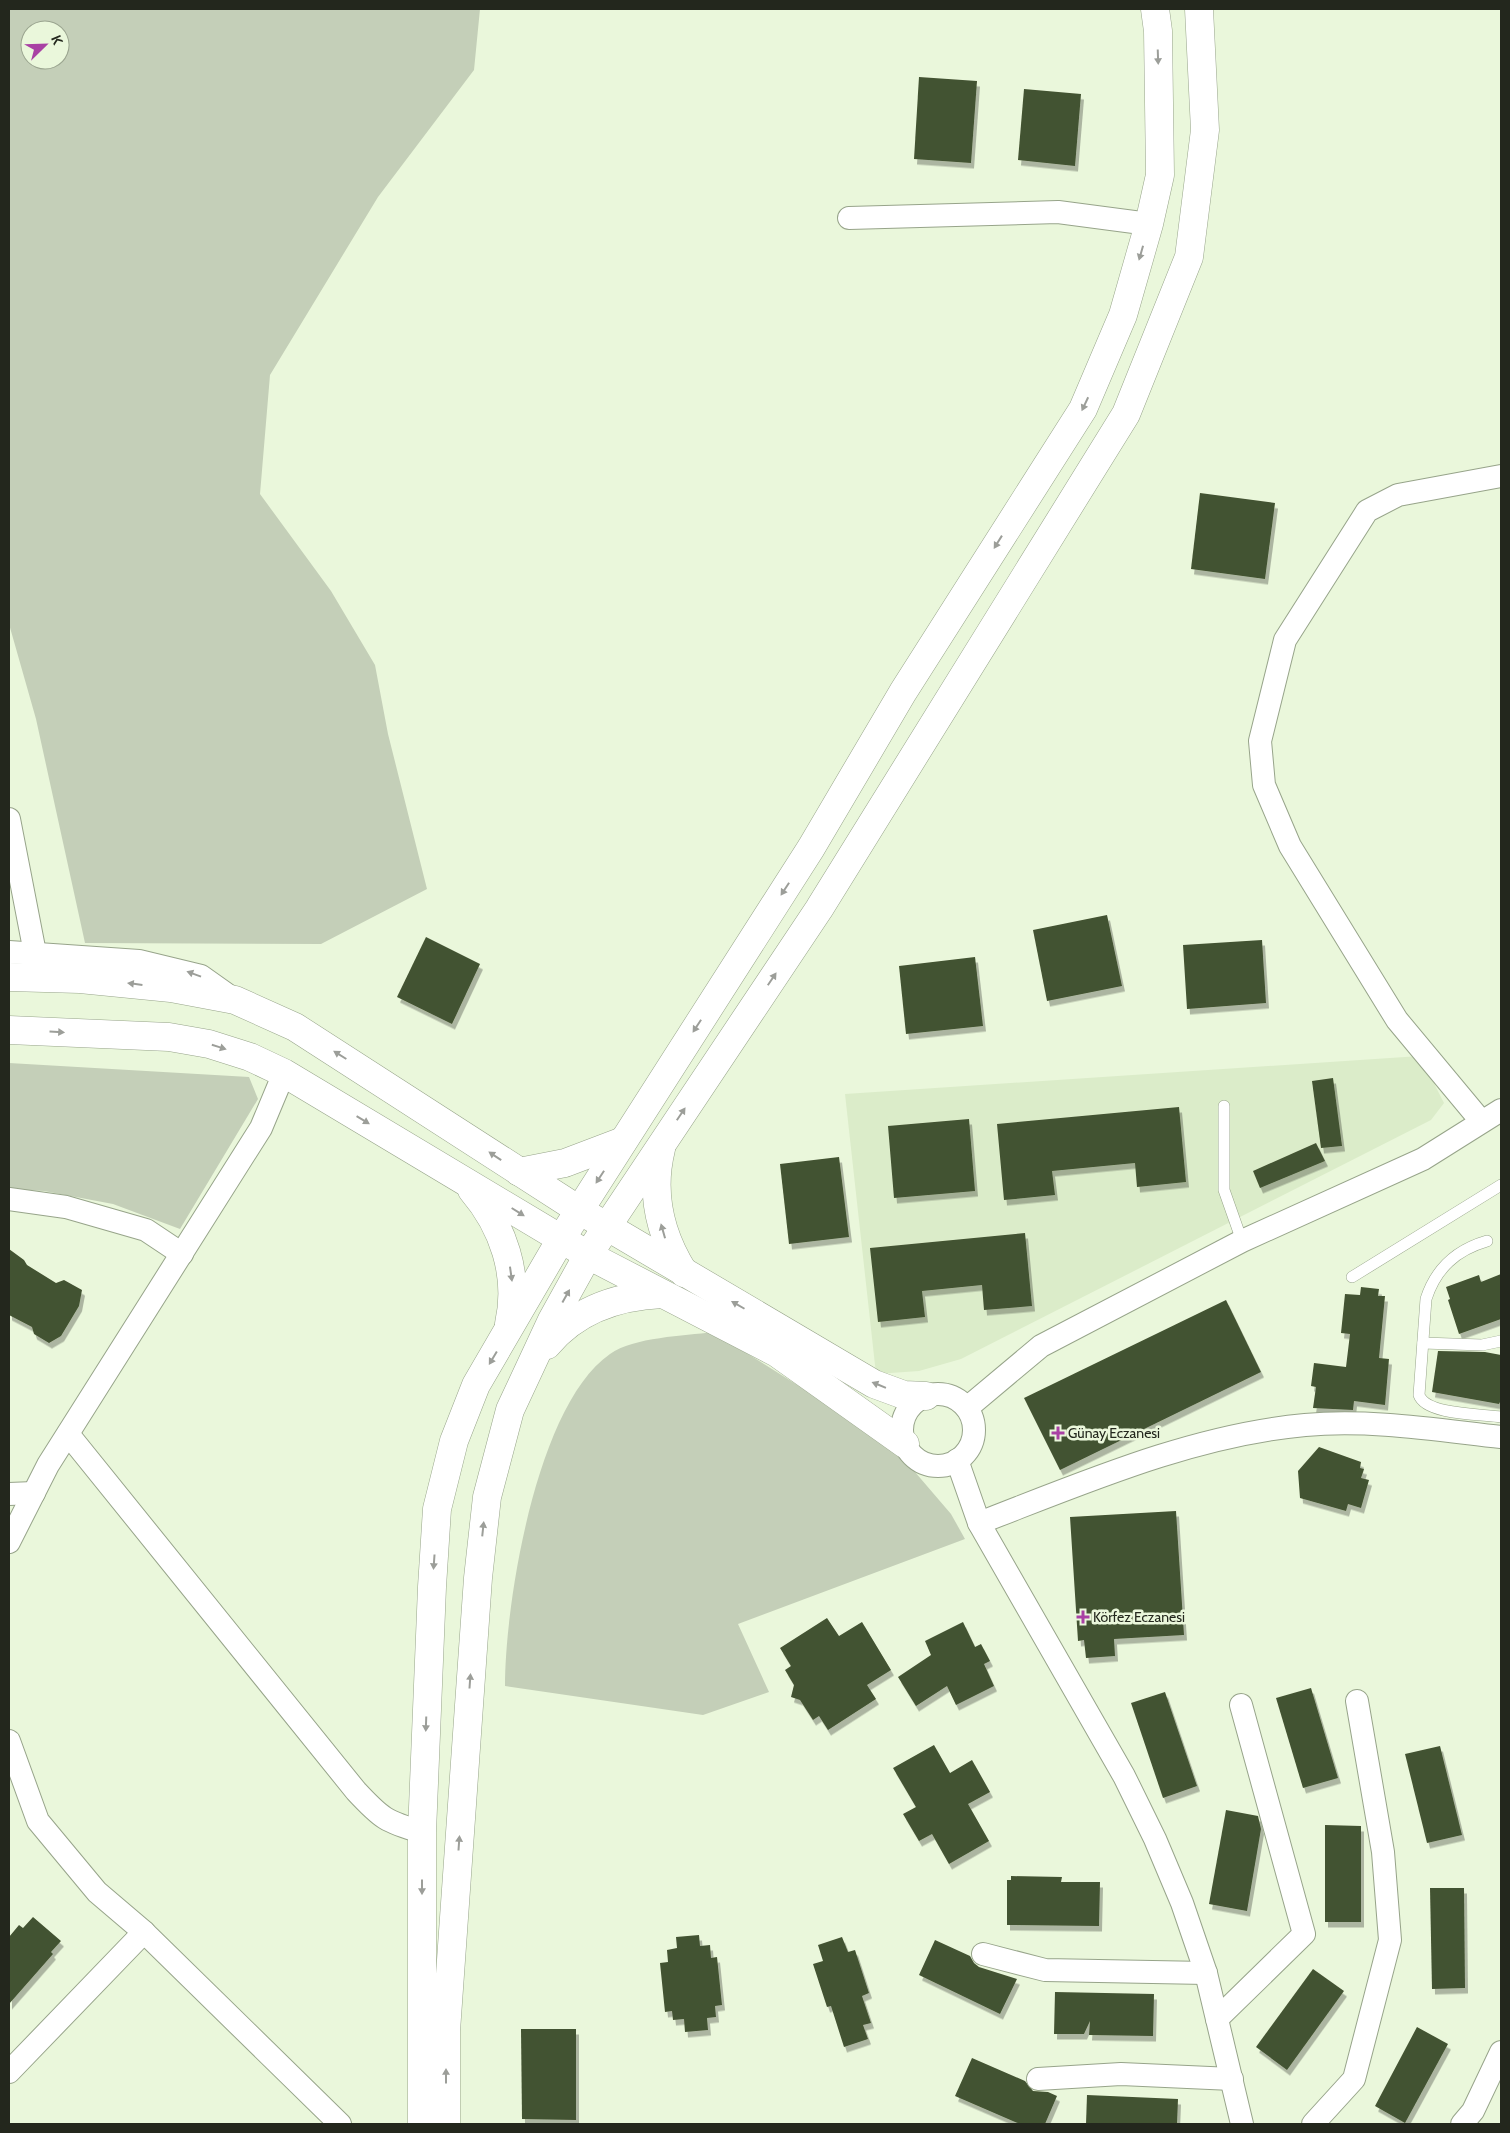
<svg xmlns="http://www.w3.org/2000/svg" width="1510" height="2133" viewBox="0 0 1510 2133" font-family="Cabin,sans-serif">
<defs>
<filter id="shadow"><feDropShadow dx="3" dy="5.5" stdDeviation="0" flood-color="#0004"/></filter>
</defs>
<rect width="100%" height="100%" fill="#eaf7db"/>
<!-- built -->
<path fill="#dbecc9" d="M1420 1056 1444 1103 1431 1120 961 1359 919 1371 876 1374 845 1094Z"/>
<!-- green -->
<g fill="#c4cfb8" fill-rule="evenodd">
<path d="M9 9H480L474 70 378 197 270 375 260 494 331 591 375 665 388 734 427 889 321 944 85 943 36 719 9 624ZM30 30H60V60H30Z"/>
<path d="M9 1063 249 1077 258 1099 180 1229 113 1204 44 1191 9 1189Z"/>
<path d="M713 1332 891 1444 951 1514 965 1539 738 1624 769 1692 703 1715 505 1686C505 1602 537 1404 610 1354 634 1337 684 1336 713 1332Z"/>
</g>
<!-- building -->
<g fill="#435231" filter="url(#shadow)">
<path d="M919 77 977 81 971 163 914 159Z"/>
<path d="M1024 89 1081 94 1075 166 1018 160Z"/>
<path d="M1200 493 1275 503 1265 579 1191 569Z"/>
<path d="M1107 915 1122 986 1047 1001 1033 930Z"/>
<path d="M426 937 480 964 452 1024 397 997Z"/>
<path d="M1262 940 1266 1003 1187 1009 1183 945Z"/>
<path d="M975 957 983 1026 906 1034 899 966Z"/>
<path d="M1333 1078 1342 1146 1321 1148 1312 1081Z"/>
<path d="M1179 1107 1186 1182 1137 1187 1135 1163 1052 1171 1055 1195 1004 1200 997 1124Z"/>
<path d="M969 1119 975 1191 894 1198 888 1126Z"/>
<path d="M1316 1143 1325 1161 1260 1188 1253 1171Z"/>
<path d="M839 1157 849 1237 789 1244 780 1164Z"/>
<path d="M1025 1233 1032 1306 984 1310 982 1285 922 1291 925 1317 878 1322 870 1248Z"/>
<path d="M9 1249 24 1260 27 1265 56 1283 64 1280 82 1290 79 1306 61 1336 49 1343 34 1334 32 1327 9 1315Z"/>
<path d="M1501 1274V1319L1459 1334 1448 1300 1450 1299 1446 1287 1479 1275 1481 1282Z"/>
<path d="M1361 1287 1379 1289 1378 1296H1385L1379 1358 1389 1359 1385 1405 1354 1401 1353 1410 1313 1408 1316 1387 1311 1386 1314 1363 1346 1367 1350 1334 1341 1333 1345 1294 1360 1295Z"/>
<path d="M1226 1300 1261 1372 1060 1470 1024 1398Z"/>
<path d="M1438 1351 1485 1352 1501 1355V1400L1499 1404 1432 1392Z"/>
<path d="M1319 1447 1361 1462 1360 1468 1364 1469 1361 1478 1369 1480 1361 1508 1348 1504 1346 1511 1300 1498 1298 1471Z"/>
<path d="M1176 1511 1184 1635 1114 1639 1115 1656 1086 1658 1084 1640 1078 1641 1070 1517Z"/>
<path d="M827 1618 839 1636 862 1622 891 1670 867 1685 876 1699 828 1730 819 1716 813 1720 800 1700 791 1697 794 1685 785 1670 791 1666 780 1648Z"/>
<path d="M963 1622 975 1647 981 1644 990 1661 984 1664 994 1686 956 1705 947 1686 916 1706 898 1677 931 1655 925 1641Z"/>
<path d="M1311 1688 1338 1778 1303 1788 1276 1698Z"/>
<path d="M1165 1692 1197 1786 1163 1798 1131 1703Z"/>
<path d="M934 1745 950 1773 972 1760 990 1792 968 1804 989 1841 949 1864 932 1834 919 1841 903 1814 916 1807 893 1768Z"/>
<path d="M1440 1746 1462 1835 1427 1843 1405 1754Z"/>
<path d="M1226 1810 1258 1816 1261 1829 1247 1911 1209 1904Z"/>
<path d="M1325 1825 1361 1826V1922H1325Z"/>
<path d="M1011 1876 1062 1877 1061 1882H1100L1099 1926 1007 1925V1880H1011Z"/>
<path d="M1430 1888H1464L1465 1988 1432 1989Z"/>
<path d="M33 1917 61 1941 51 1952 53 1954 9 2004V1937L19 1925 23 1928Z"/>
<path d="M699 1935 700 1946 710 1945 711 1958 717 1957 722 2005 715 2006 716 2017 707 2018 708 2030 685 2032 684 2019 673 2020 672 2011 665 2012 660 1963 668 1962 667 1950 677 1948 676 1937Z"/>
<path d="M842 1937 848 1952 855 1950 869 1993 862 1996 871 2023 863 2025 868 2039 844 2047 831 2006 827 2007 813 1964 823 1961 818 1945Z"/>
<path d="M935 1940 970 1956 974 1963 979 1967 1017 1979 1000 2014 919 1975Z"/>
<path d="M1313 1969 1344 1991 1287 2070 1256 2047Z"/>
<path d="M1055 1992 1154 1994 1153 2036 1089 2035 1090 2021 1084 2034H1054Z"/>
<path d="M1417 2027 1448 2044 1405 2123 1375 2106Z"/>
<path d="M521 2029H576V2120L522 2119Z"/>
<path d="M972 2058 1025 2081 1033 2091 1048 2092 1057 2096 1045 2124H1020L955 2096Z"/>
<path d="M1087 2095 1178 2099 1177 2124H1086Z"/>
</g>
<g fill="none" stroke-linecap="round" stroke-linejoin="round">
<defs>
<g id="service">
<path d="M1224 1106V1190L1242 1241"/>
<path d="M1487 1241C1456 1250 1436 1268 1426 1299L1419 1395C1426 1415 1481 1414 1501 1417"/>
<path d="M1352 1277 1501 1185"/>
<path d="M1423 1343 1482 1345 1501 1341"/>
</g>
<g id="minor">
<path d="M849 218 1058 212 1149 224"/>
<path d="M9 819 35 953"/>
<path d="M9 952 139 961 201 976 232 998"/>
<path d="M1481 1121 1397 1020 1290 846 1264 785 1260 741 1285 640 1367 511 1398 495 1501 476"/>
<path d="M9 1199 66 1207 146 1230 182 1254"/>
<circle cx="938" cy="1430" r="36"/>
<path d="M967 1408 1041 1346 1242 1241 1423 1159 1501 1110"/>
<path d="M68 1434 356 1791C381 1818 386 1822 422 1832"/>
<path d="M957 1460 979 1523 1124 1776 1155 1839 1182 1903 1206 1973 1242 2124"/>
<path d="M9 1494 34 1493"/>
<path d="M979 1523C1083 1483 1193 1435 1305 1425 1370 1419 1437 1430 1501 1437"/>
<path d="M9 1542 48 1465 261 1128 284 1073"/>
<path d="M9 1741 38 1821 97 1892 144 1932 340 2124"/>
<path d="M983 1954 1045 1970 1206 1973"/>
<path d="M1217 2019 1304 1934 1241 1705"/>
<path d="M9 2072 144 1932"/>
<path d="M1038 2079 1121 2074 1232 2079"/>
<path d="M1313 2124 1354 2079 1390 1940 1383 1852 1357 1701"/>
<path d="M1462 2124 1473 2111 1501 2052"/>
</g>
<g id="tertiary">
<path d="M9 977 80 979 171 988 235 1000 295 1027 579 1210 874 1384 904 1395 926 1396"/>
<path d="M9 1030 169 1037 209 1044 250 1057 284 1073 588 1255 777 1353 905 1444"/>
<path d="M661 1149C650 1194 660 1235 684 1273"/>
<path d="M519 1172 565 1163 623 1141"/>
<path d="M472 1190C503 1226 520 1275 509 1324"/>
<path d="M547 1345C576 1310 618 1296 662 1294"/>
<path d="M422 2124V1832L432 1587 437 1509 454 1441 476 1385 561 1239 811 848 903 692 1083 409 1123 315 1149 224 1160 175 1158 31 1155 9"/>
<path d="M446 2124V2031L478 1578 487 1497 510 1410 552 1320 588 1255 819 909 1126 414 1189 257 1205 130 1199 9"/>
</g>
</defs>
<!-- service casing -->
<use href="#service" stroke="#97a48a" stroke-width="12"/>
<!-- minor casing -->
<use href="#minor" stroke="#97a48a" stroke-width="24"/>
<!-- tertiary casing -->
<use href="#tertiary" stroke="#97a48a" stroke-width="29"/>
<!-- service -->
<use href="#service" stroke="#fff" stroke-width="11"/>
<!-- minor -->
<use href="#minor" stroke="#fff" stroke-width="22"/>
<!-- tertiary -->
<use href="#tertiary" stroke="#fff" stroke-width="28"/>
</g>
<!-- one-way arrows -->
<defs><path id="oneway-solid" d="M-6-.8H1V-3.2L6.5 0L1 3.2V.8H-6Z" transform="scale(1.25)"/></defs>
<g fill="#9c9e99">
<use href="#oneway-solid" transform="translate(1158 57) rotate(88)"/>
<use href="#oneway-solid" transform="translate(1141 253) rotate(106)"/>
<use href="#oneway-solid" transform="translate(1085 404) rotate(115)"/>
<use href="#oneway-solid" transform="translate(998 542) rotate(122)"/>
<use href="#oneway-solid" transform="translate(785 889) rotate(123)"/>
<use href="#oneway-solid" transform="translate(194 974) rotate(-160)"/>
<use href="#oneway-solid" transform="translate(772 979) rotate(-56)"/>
<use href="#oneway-solid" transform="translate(135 984) rotate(-173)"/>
<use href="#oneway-solid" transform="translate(697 1026) rotate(123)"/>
<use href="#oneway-solid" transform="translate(57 1032) rotate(3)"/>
<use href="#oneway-solid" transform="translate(219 1047) rotate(17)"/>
<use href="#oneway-solid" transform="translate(340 1055) rotate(-148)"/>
<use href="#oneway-solid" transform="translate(681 1114) rotate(-56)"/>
<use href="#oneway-solid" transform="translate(363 1120) rotate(31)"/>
<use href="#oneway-solid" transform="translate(495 1156) rotate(-146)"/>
<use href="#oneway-solid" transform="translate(600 1177) rotate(123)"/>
<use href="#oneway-solid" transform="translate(518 1212) rotate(32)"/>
<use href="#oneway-solid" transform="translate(663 1231) rotate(-106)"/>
<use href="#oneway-solid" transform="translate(511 1274) rotate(82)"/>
<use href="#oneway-solid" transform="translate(566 1296) rotate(-61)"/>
<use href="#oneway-solid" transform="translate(738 1305) rotate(-150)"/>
<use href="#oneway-solid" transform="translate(493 1358) rotate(121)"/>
<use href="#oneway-solid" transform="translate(879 1385) rotate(-158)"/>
<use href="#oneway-solid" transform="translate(483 1529) rotate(-84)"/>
<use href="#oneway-solid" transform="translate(434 1562) rotate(94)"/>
<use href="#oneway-solid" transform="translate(470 1681) rotate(-86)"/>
<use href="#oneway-solid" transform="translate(426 1724) rotate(92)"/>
<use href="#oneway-solid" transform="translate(459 1843) rotate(-86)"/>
<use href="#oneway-solid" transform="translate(422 1887) rotate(90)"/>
<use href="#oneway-solid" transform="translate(446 2076) rotate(-90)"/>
</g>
<!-- markers -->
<g fill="#a941a4" stroke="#eaf7db" stroke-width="2">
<path d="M1055.5 1425.5h5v5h5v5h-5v5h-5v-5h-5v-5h5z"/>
<path d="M1080.5 1609.5h5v5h5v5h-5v5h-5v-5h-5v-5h5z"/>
</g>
<g text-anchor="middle" stroke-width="5" stroke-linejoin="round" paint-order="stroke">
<!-- poi labels -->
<g font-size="14" fill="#23271d" stroke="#eaf7db" text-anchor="start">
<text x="1068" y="1438">Günay Eczanesi</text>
<text x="1093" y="1622">Körfez Eczanesi</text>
</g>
</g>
<!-- border -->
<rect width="1510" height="2133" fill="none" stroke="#23271d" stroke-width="20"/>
<!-- north arrow -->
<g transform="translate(45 45) rotate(67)"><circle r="24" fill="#eaf7db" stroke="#9aa48f"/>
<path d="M0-4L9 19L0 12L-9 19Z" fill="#a941a4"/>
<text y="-8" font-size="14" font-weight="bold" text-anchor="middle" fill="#23271d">K</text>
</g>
</svg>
